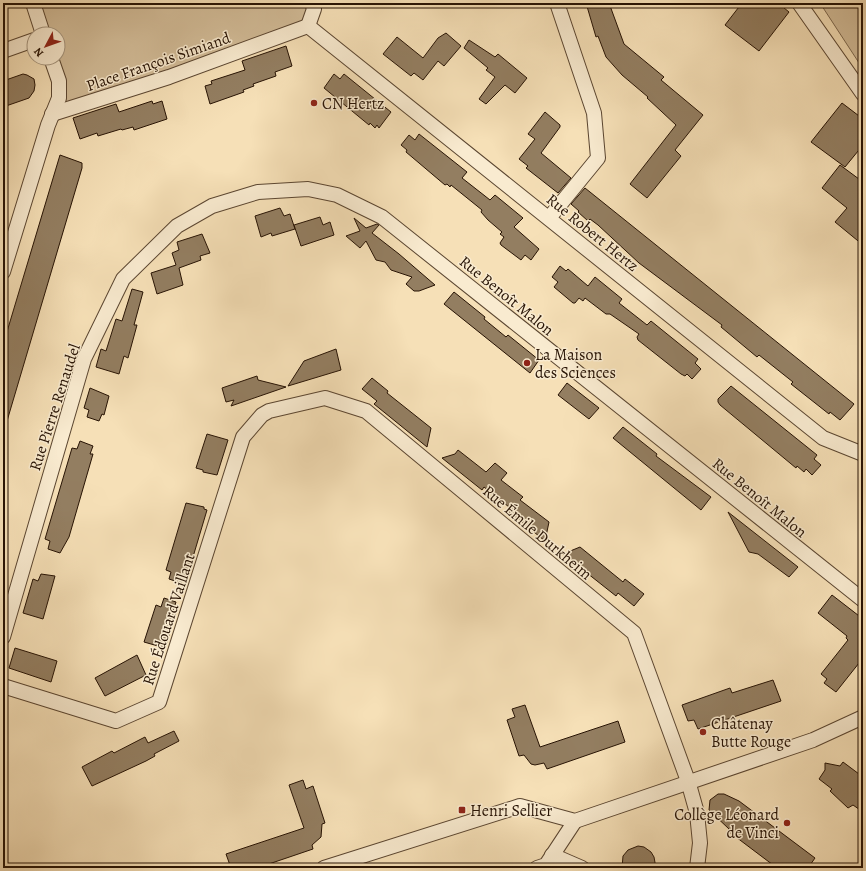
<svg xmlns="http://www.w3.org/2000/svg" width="866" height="871" viewBox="0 0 866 871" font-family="Alegreya,serif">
<rect width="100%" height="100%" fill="#f6e0b7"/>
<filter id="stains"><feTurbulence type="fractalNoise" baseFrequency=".005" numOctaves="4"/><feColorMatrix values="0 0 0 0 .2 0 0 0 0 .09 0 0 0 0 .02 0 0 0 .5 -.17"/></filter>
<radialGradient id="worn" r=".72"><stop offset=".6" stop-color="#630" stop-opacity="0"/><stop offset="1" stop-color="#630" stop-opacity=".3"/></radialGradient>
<!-- green -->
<g fill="#d3bd99" stroke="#7d684e">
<path d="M33 3H312L308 26 52 114 58 58V34H43Z"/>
<path d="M820 3H863V69Z"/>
</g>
<!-- building -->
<g fill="#937e61" stroke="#271304">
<path d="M586 3H609L624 44 664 77 661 80 703 115 675 150 681 156 647 198 630 184 676 125 647 98 648 97 622 75 606 57 598 36 596 37Z"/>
<path d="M742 3H778L789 12 759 51 725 25Z"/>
<path d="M446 33 461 46 444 66 438 61 423 80 414 73 411 76 383 54 397 37 423 58 438 38Z"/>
<path d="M469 40 495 57 498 54 527 78 515 93 505 85 486 104 479 99 495 77 486 70 488 68 464 48Z"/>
<path d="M286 46 292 66 275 72 276 76 253 84 254 86 243 90 244 92 210 104 205 86 212 84 211 81 245 70 242 61Z"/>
<path d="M23 74 27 75 34 79 35 85 34 91 29 98 3 107V81Z"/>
<path d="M334 74 340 79 344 74 391 112 379 128 377 125 375 128 370 123 369 125 324 88Z"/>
<path d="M152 101 153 104 162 101 167 119 134 130 133 127 122 130 121 129 98 136 97 133 80 139 73 118 116 104 119 112Z"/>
<path d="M842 103 863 119V145L845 167 811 142Z"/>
<path d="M545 112 560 125V127L541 153 571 178 558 193 526 168 528 166 519 159 535 139 528 134Z"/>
<path d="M419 134 467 172 462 178 485 196 490 200 495 195 523 218 514 227 539 249 531 260 525 255 521 260 501 245 500 243 504 237 500 234 502 232 488 220 481 212 482 210 451 185 450 187 447 184 445 185 406 152 407 150 401 145 409 135 415 140Z"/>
<path d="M60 155 82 163V168L7 421 3 420V345Z"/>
<path d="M840 165 863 182V245L835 222 847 208 822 188Z"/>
<path d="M585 188 854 404 850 409 840 420 830 412 829 414 791 384 793 382 759 355 757 357 721 327 722 325 639 263 598 225 590 219 588 221 578 212 579 211 571 204Z"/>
<path d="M280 208 284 216 290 214 295 229 272 236 271 233 261 237 255 216Z"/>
<path d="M320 217 323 225 330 222 334 235 301 246 294 225Z"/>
<path d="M354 218 366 228 377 224 379 225 372 233 399 254 435 285 419 291H414L406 284 412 277 391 270 385 262 376 260 366 241 360 248 346 236 360 231Z"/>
<path d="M202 234 210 253 200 256 201 260 179 268 183 285 157 294 151 273 176 265 172 253 179 250 177 242Z"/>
<path d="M560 266 566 271 568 269 588 286 595 277 622 299 619 303 647 325 651 321 698 359 695 363 701 369 692 379 687 374 685 376 681 374 638 340 637 337 639 334 610 314H606L585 298 583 301 579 298 575 303H573L554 287 558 282 552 277Z"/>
<path d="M132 289 143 292 134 325H137L128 358 124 356 119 374 96 367 101 349 106 351 116 319 122 321Z"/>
<path d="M454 292 485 317 484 319 506 337 508 335 539 360 530 373 444 304Z"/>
<path d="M336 349 341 370 288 386 304 361Z"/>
<path d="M257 376 258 380 286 387 231 406 234 400 226 402 222 388Z"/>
<path d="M372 378 388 391 387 393 431 428 427 447 374 404 377 401 362 389Z"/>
<path d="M567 383 599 408 589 419 558 395Z"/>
<path d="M731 386 817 455 814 459 821 465 812 475 806 469 804 472 797 466 796 468 720 405 718 402V399Z"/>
<path d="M90 388 109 396 104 415 102 414 99 421 87 417 89 410 84 408Z"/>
<path d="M623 427 657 454 656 456 711 497 701 510 613 438Z"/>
<path d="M207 434 228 440 217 475 203 472V470L196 468Z"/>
<path d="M80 441 93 446 90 454H93L69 537 60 553 48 549 50 541 45 539 72 448 77 449Z"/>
<path d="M458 450 486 472 495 463 507 473 501 480 523 497 520 500 549 522 545 541 507 510 509 507 484 487 482 490 442 458 455 454Z"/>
<path d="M186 503 204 507V509L207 510 187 577 184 576 181 583 169 579 171 572 166 570Z"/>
<path d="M728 512 798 567 789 577 758 554 749 552Z"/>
<path d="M580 547 623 582 625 579 644 594 634 606 618 593 616 596 563 554Z"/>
<path d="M41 574 55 576 43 619 23 613 33 579 38 581Z"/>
<path d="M832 595 863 619V658L836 692 824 683 827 679 821 674 848 640 846 638 847 636 818 613Z"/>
<path d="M164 598 176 602 173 611 176 612 165 648 144 642 156 605 161 607Z"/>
<path d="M15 648 57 661 51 682 9 668Z"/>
<path d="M137 655 146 675 105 696 95 678Z"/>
<path d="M773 680 781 701 698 729 694 720 688 721 682 705 730 688 732 693Z"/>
<path d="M525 705 540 747 618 721 625 742 547 769 544 763 535 765 531 764 524 755 519 756 507 720 515 717 512 709Z"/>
<path d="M174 731 179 741 154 754 155 756 146 761 92 786 82 767 112 751 114 753 145 737 148 743Z"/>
<path d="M843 762 863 777V812L853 805 848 808 830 791 832 789 819 779 825 770V763L840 766Z"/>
<path d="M303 780 306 789 313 786 325 823 322 824 321 837 312 845 313 849 257 868H231L226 854 304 828 289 785Z"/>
<path d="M718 794H724L739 801 815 858 808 868H777L728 831 729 829 709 810 710 800Z"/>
<path d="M638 846 644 847 651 852 654 857 656 868H622L623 856 628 850Z"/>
</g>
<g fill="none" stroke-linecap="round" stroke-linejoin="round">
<defs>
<g id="street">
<path d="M33 3 43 34"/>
<path d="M799 3 863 94"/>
<path d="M308 26 823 438 863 454"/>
<path d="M308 26 314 9 312 3"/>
<path d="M3 51 34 40"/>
<path d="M52 114 169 77 308 26"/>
<path d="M549 218 598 158 594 113 557 3"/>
<path d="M3 272 48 125 59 98V81L51 58"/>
<path d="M3 637 84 359 123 279 177 226 212 206 258 192 308 189 337 195 382 217 863 600"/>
<path d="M3 686 116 721 159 702 243 437 262 415 269 411 325 398 366 411 634 633 688 781 697 813 700 843 697 868"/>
<path d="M552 855 582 868"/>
<path d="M324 868 520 806 575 821 813 740 863 717"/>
<path d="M537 868 546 865 575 821"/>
</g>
</defs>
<!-- street casing -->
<use href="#street" stroke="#5b4631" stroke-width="16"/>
<!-- street -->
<use href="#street" stroke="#f9ebd0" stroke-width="14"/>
</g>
<!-- markers -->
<g fill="#8f2418" stroke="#f9ebd0" stroke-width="1.5">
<circle cx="314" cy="103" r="4"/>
<circle cx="527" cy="363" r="4"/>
<circle cx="703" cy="732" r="4"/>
<rect x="458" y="806" width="8" height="8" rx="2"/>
<circle cx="787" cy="823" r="4"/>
</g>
<g text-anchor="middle" stroke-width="3" stroke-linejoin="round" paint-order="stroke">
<!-- street labels -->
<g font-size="16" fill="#271304" stroke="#f9ebd0">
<text transform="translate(158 61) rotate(-19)" y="6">Place François Simiand</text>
<text transform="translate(593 232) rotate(39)" y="6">Rue Robert Hertz</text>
<text transform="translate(507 295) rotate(39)" y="6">Rue Benoît Malon</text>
<text transform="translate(54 407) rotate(-72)" y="6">Rue Pierre Renaudel</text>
<text transform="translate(760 497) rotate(39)" y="6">Rue Benoît Malon</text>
<text transform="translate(538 532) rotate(40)" y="6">Rue Émile Durkheim</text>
<text transform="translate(168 619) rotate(-72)" y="6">Rue Édouard Vaillant</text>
</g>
<!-- poi labels -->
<g font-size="16" fill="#271304" stroke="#f9ebd0" text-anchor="start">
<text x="322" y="109">CN Hertz</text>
<text x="535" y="360">La Maison<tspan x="535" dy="18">des Sciences</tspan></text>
<text x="711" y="729">Châtenay<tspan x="711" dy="18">Butte Rouge</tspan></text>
<text x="470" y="816">Henri Sellier</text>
<text x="779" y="820" text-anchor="end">Collège Léonard<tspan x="779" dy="18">de Vinci</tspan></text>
</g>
</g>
<!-- margin -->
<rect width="866" height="871" fill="none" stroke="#f6e0b7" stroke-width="16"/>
<rect x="4" y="4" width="858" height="863" fill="none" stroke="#271304" stroke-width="2"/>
<rect x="8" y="8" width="850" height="855" fill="none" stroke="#271304"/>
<!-- north arrow -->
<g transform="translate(46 46) rotate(229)"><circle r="19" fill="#f9ebd0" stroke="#a5957e"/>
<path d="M0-3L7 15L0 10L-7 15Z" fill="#8f2418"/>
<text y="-6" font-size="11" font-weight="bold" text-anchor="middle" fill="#271304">N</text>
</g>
<rect width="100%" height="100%" filter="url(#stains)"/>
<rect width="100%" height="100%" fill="url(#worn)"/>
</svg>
